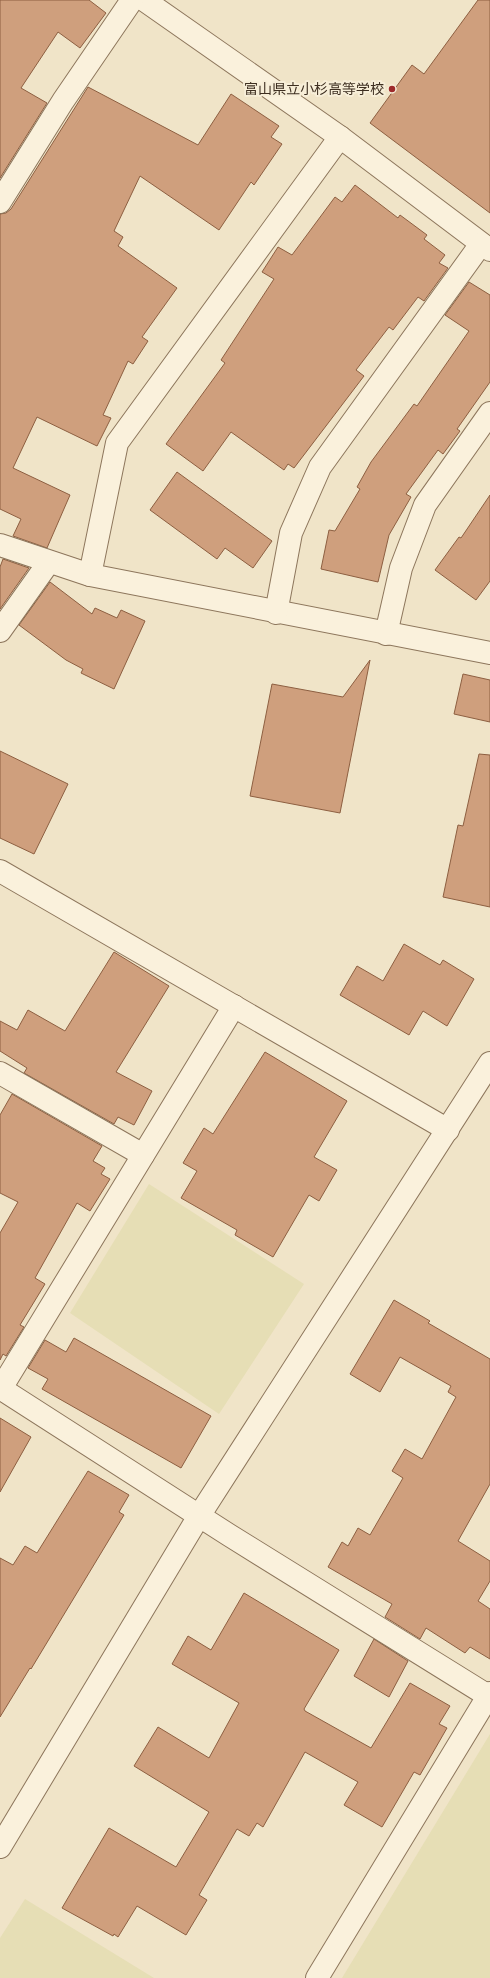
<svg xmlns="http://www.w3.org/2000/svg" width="490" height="1978" viewBox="0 0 490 1978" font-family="'Noto Serif','Noto Sans JP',serif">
<rect width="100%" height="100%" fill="#f0e4c8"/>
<!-- farmland -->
<g fill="#e6deb5">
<path d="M149 1184 304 1284 219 1414 70 1313Z"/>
<path d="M490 1734V1978H342Z"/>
<path d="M25 1899 154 1978H0V1938Z"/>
</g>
<!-- building -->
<g fill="#cf9f7d" stroke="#8d5f41">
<path d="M0 0H89L106 13 80 48 58 32 21 88 47 103 0 178Z"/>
<path d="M478 0H490V213L370 123 412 65 424 74Z"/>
<path d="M88 87 198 145 231 94 279 126 271 137 282 144 254 185 251 182 219 230 140 176 114 231 123 237 118 246 177 288 142 337 148 341 133 364 128 361 103 415 111 418 97 446 37 417 13 468 70 495 47 548 13 536 21 519 0 509V214L6 213 11 209Z"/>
<path d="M355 185 398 218 400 215 427 235 424 239 445 255 439 263 448 268 424 301 418 297 393 330 389 327 356 370 364 376 294 468 288 464 284 470 231 432 203 471 166 444 225 363 221 360 274 279 262 272 278 247 292 255 335 197 342 202Z"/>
<path d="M469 282 490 295V382L457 429 460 431 443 454 438 450 406 494 411 497 389 535 378 582 321 569 329 530 335 531 360 489 357 487 371 462 414 404 417 406 469 331 445 315Z"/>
<path d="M177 472 272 541 253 568 225 548 217 559 150 510Z"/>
<path d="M490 495V581L476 600 435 570 459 537 461 538Z"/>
<path d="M3 559 29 568 0 609V567Z"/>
<path d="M50 582 92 614 95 608 117 618 121 610 145 621 114 689 81 673 83 669 66 660 19 625Z"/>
<path d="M370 660 340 813 250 796 272 684 343 697Z"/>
<path d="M463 674 490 680V722L454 714Z"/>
<path d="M0 751 68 784 34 854 0 838Z"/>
<path d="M479 754 490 755V907L443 897 458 825 463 826Z"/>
<path d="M404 944 440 965 443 960 474 979 447 1026 423 1011 409 1035 340 995 357 966 383 981Z"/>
<path d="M114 952 169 986 116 1072 152 1091 134 1125 118 1117 114 1124 24 1073 27 1068 0 1051V1021L17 1030 28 1010 65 1031Z"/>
<path d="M265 1052 347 1101 314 1157 337 1170 319 1201 309 1195 273 1257 235 1235 237 1230 181 1198 197 1171 183 1163 204 1128 213 1134Z"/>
<path d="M12 1094 102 1146 93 1161 105 1168 101 1174 110 1179 90 1211 77 1203 35 1278 45 1284 20 1325 24 1327 6 1356 3 1354 0 1360V1233L18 1202 0 1193V1115Z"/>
<path d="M394 1300 430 1321 428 1323 490 1359V1484L458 1541 490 1561V1581L478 1601 490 1609V1659L470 1647 465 1653 426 1628 420 1639 385 1617 392 1604 328 1567 342 1542 348 1546 358 1528 370 1535 403 1478 392 1471 405 1449 422 1459 456 1397 448 1392 451 1386 400 1357 380 1392 350 1374Z"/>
<path d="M74 1338 211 1416 181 1468 42 1389 48 1379 28 1368 45 1340 66 1352Z"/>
<path d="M0 1418 31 1437 0 1492Z"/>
<path d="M88 1471 129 1495 119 1512 124 1515 31 1669 30 1668 0 1717V1558L13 1565 25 1546 37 1553Z"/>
<path d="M244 1593 339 1650 304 1709 305 1711 371 1748 410 1683 450 1706 439 1724 447 1728 420 1775 414 1772 382 1827 344 1805 358 1782 305 1752 263 1827 257 1823 249 1836 237 1829 199 1895 207 1900 186 1935 137 1906 118 1937 114 1934 113 1936 62 1908 109 1828 176 1867 209 1812 134 1766 158 1727 209 1758 239 1703 172 1664 188 1636 211 1650Z"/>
<path d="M374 1639 408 1661 389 1697 354 1676Z"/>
</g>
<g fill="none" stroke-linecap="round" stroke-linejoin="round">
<defs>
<g id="minor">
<path d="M144 0 340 137 490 250"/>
<path d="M0 202 63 101 132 0"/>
<path d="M0 545 90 575 490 653"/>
<path d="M90 575 117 443 340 137"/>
<path d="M276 613 291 533 320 467 481 244"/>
<path d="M0 631 49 562"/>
<path d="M386 634 401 568 425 505 490 413"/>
<path d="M0 871 448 1130"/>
<path d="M0 1073 143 1155"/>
<path d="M0 1388 229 1535 490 1697"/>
<path d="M0 1390 234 1006"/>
<path d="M0 1847 199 1516 490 1063"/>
<path d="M317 1978 490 1693"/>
</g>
</defs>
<!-- minor casing -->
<use href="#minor" stroke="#8d765c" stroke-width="24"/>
<!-- minor -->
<use href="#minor" stroke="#faf1dc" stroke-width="22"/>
</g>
<!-- markers -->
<circle fill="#9e2a2b" stroke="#f7eed8" stroke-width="1.5" cx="392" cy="89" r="4"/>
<g text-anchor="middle" stroke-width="4" stroke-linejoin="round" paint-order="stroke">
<!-- poi labels -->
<g font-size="14" fill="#3d2e20" stroke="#f7eed8" text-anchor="end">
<text x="384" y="94">富山県立小杉高等学校</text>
</g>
</g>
</svg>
